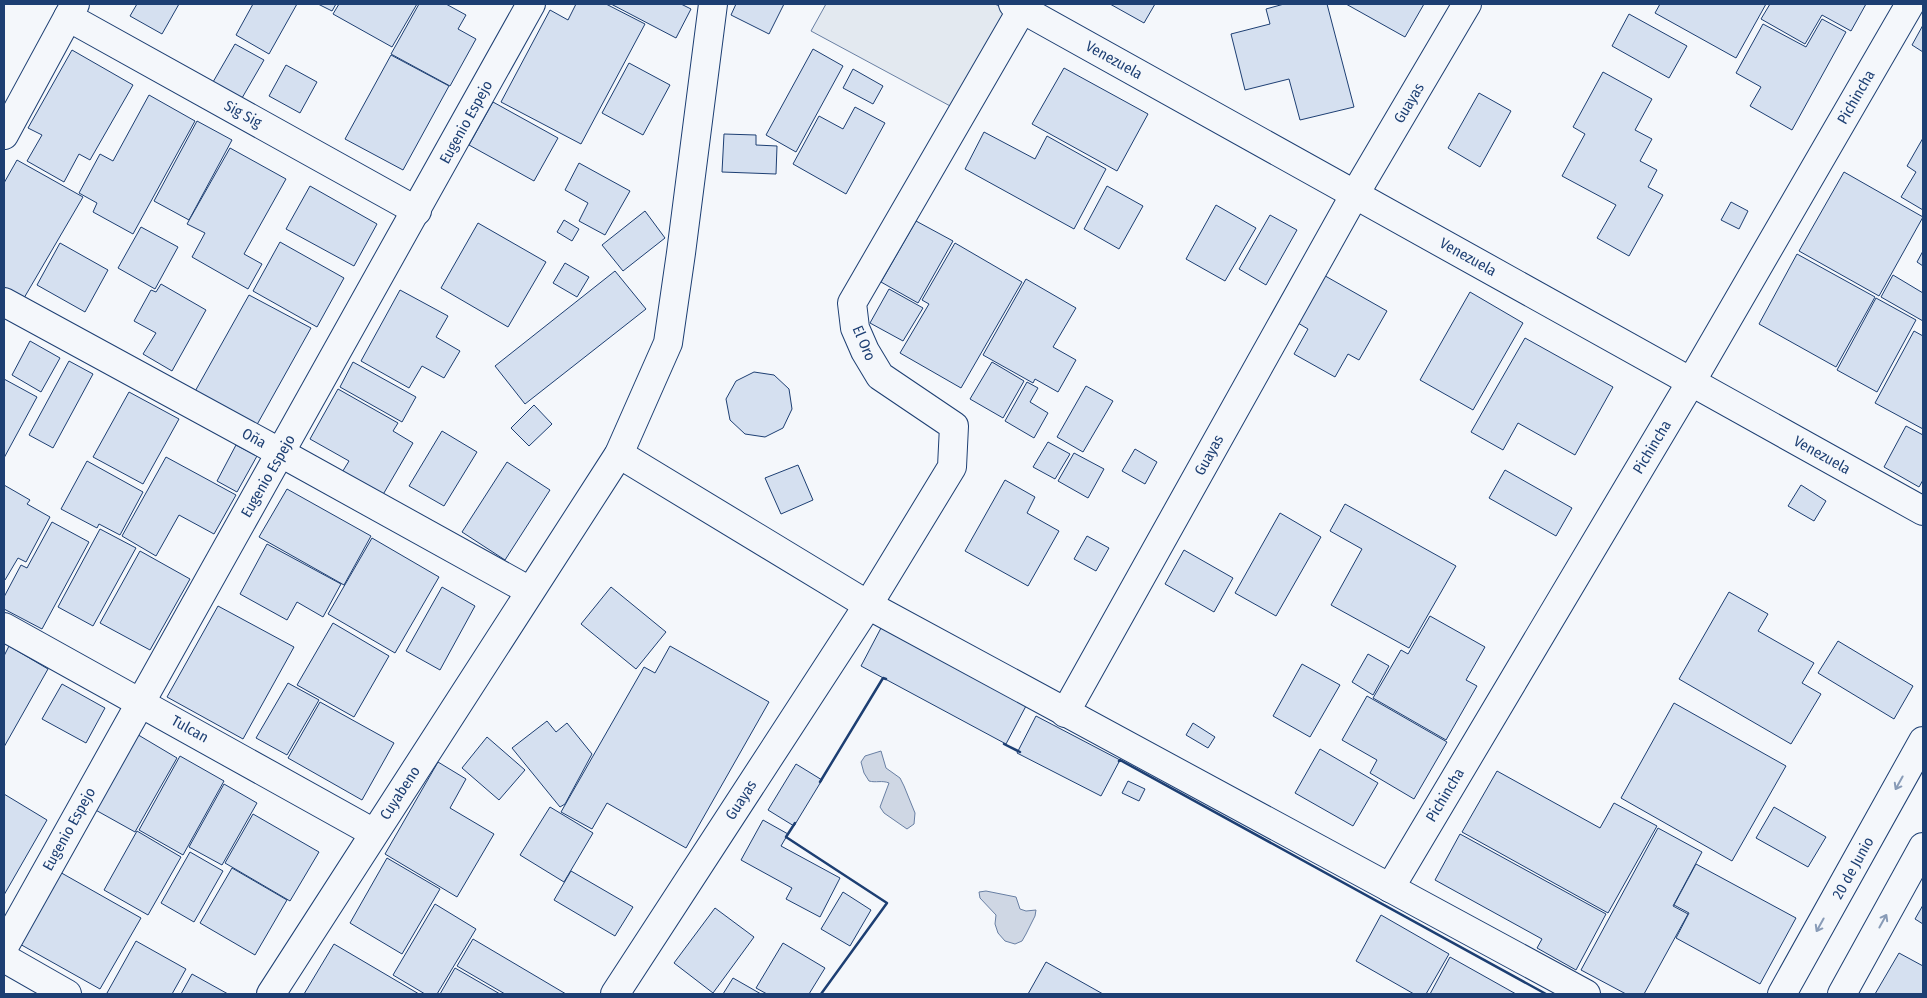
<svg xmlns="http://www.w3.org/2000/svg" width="1927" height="998" viewBox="0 0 1927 998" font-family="'Fira Sans Condensed',sans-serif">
<rect width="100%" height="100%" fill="#f4f7fb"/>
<!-- green -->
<path fill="#e3e9f0" stroke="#687fa3" d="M826 4H995L1005 10 952 107 811 31Z"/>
<!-- water -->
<g fill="#cfd7e4" stroke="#687fa3">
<path d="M881 751 886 768 900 778 904 786 915 813 914 824 907 829 884 813 880 807 889 783C882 780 876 783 869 781L864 773 861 762 865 756Z"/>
<path d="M986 891 1016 897 1020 909 1026 911 1036 910 1035 916 1026 934 1022 941 1015 944 1005 941 998 933 995 924 996 915 980 898 979 892Z"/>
</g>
<!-- building -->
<g fill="#d5e0f0" stroke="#1d3f73">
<path d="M137 4H179L162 34 130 16Z"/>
<path d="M253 4H297L269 54 236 35Z"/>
<path d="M318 4H336L332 11Z"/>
<path d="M339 4H417L392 47 333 14Z"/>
<path d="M419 4H446L466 15 458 29 476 39 450 86 391 54Z"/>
<path d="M576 4H606L645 24 581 144 501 102 550 10 568 20Z"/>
<path d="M611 4H681L691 9 676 38Z"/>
<path d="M736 4H784L769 34 731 15Z"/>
<path d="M1110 4H1155L1144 23Z"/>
<path d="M1284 4H1327L1354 107 1300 120 1289 79 1245 90 1231 34 1270 24 1266 9Z"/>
<path d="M1346 4H1424L1405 37Z"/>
<path d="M1660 4H1766L1736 58 1655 13Z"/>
<path d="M1770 4H1866L1851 31 1822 15 1805 44 1761 19Z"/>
<path d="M1629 14 1687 46 1669 78 1612 46Z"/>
<path d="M1822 19 1846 32 1792 130 1750 106 1761 87 1736 73 1763 24 1806 47Z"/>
<path d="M1923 25V52L1912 45Z"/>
<path d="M235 44 264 60 242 98 213 82Z"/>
<path d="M813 49 843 66 796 152 766 135Z"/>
<path d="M72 50 133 85 90 160 79 154 64 182 27 161 42 135 28 128Z"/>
<path d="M391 55 449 86 403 170 345 139Z"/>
<path d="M629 63 670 85 643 135 602 113Z"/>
<path d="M286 65 317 82 300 113 269 96Z"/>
<path d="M1064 68 1148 114 1117 171 1032 124Z"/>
<path d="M853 69 883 86 873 104 843 88Z"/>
<path d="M1603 72 1652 99 1635 130 1652 139 1640 161 1657 170 1648 187 1663 195 1629 256 1597 238 1616 205 1562 176 1585 134 1573 127Z"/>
<path d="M1479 93 1511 111 1480 167 1448 148Z"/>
<path d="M149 95 195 121 133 234 93 212 97 203 79 193 100 154 113 161Z"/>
<path d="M493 102 558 138 534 181 469 145Z"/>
<path d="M855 107 885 123 846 194 793 164 819 116 843 129Z"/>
<path d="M197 121 232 140 189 220 154 201Z"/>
<path d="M984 132 1035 159 1047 136 1106 169 1074 229 965 169Z"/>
<path d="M724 134 756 135V145L777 146 776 174 722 172Z"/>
<path d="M1923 138V210L1901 197 1916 172 1907 166Z"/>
<path d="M230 148 286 179 244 254 262 264 248 289 192 257 205 233 187 224Z"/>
<path d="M17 160 83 197 24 298 4 287V183Z"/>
<path d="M579 163 630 191 605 235 579 221 588 203 565 190Z"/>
<path d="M1844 172 1923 217 1879 296 1799 251Z"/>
<path d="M310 186 377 224 354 266 286 229Z"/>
<path d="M1107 186 1143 206 1119 249 1084 229Z"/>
<path d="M1731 202 1748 211 1739 229 1721 220Z"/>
<path d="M1216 205 1256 228 1225 281 1186 259Z"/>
<path d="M645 211 665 238 623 271 602 245Z"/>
<path d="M1270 215 1297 230 1266 285 1239 269Z"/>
<path d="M564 220 579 229 572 241 557 232Z"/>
<path d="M916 221 953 241 918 303 881 282Z"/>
<path d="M478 223 546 262 508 327 441 288Z"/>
<path d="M141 227 178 247 155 289 118 268Z"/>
<path d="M280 242 344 278 317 327 253 291Z"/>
<path d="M60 243 108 270 85 312 37 285Z"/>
<path d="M955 243 1022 282 961 388 900 353 929 304 922 300Z"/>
<path d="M1923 251V266L1917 262Z"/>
<path d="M1797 254 1875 297 1836 367 1759 324Z"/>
<path d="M565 263 589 277 577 297 553 283Z"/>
<path d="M615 271 646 309 525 404 495 366Z"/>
<path d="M1320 273 1387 311 1359 360 1348 354 1335 377 1294 354 1308 329 1293 320Z"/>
<path d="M1893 275 1923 293V321L1881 297Z"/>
<path d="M1026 279 1076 308 1053 347 1076 360 1058 392 1035 379 1033 383 983 355Z"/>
<path d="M161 284 206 310 172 371 143 354 156 333 134 321 151 290 156 292Z"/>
<path d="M889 289 923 308 903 341 870 323Z"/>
<path d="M400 290 448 316 436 337 460 351 444 378 422 366 409 388 361 361Z"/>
<path d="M1470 292 1523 323 1473 410 1420 380Z"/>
<path d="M249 295 311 328 254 430 193 395Z"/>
<path d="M1876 298 1916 320 1877 392 1837 370Z"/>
<path d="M1914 331 1923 336V429L1875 403Z"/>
<path d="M1525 338 1613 387 1575 455 1518 423 1503 450 1471 432Z"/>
<path d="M30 341 60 358 41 392 12 375Z"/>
<path d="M69 361 93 374 53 448 29 435Z"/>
<path d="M353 362 416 397 402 422 340 387Z"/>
<path d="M992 362 1024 381 1003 418 970 399Z"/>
<path d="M754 372 774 375 789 389 792 409 783 428 765 437 745 434 730 420 726 399 736 381Z"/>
<path d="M4 379 37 397 4 458Z"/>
<path d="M1027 382 1038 388 1030 402 1048 413 1034 438 1005 421Z"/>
<path d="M1086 386 1113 401 1083 452 1057 437Z"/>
<path d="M338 389 398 423 393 431 413 443 381 498 341 474 349 461 310 439Z"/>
<path d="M129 392 179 419 143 484 93 457Z"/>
<path d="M534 405 552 424 529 446 511 428Z"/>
<path d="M1906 426 1923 435V480L1919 487 1884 467Z"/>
<path d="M442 431 477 452 444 506 409 486Z"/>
<path d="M1048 442 1070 454 1055 479 1033 467Z"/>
<path d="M236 445 257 456 237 492 217 481Z"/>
<path d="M1135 449 1157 462 1145 484 1122 471Z"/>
<path d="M1074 453 1104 469 1088 498 1058 481Z"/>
<path d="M166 457 236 495 214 534 179 515 156 556 122 536Z"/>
<path d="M87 461 143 492 120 535 99 524 97 528 61 509Z"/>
<path d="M507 462 550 490 505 560 462 532Z"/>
<path d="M798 465 813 500 781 514 765 478Z"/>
<path d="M1505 470 1572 508 1556 536 1489 498Z"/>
<path d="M1005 480 1035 497 1027 513 1059 531 1028 586 965 551Z"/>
<path d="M4 485 30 500 27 504 50 517 26 562 18 558 5 580 4 579Z"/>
<path d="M1801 485 1826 501 1814 521 1788 506Z"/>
<path d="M287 489 371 536 344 585 259 537Z"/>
<path d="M1345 504 1456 566 1409 648 1331 605 1362 549 1330 531Z"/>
<path d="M1280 513 1321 537 1276 616 1235 593Z"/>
<path d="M52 522 89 542 42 629 4 609V597L21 565 27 568Z"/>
<path d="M100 529 136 548 93 626 58 607Z"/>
<path d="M1087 536 1109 548 1096 571 1074 559Z"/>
<path d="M372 538 439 577 395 653 328 614Z"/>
<path d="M267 544 341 584 323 617 297 602 287 620 240 594Z"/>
<path d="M1184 550 1233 578 1214 612 1165 584Z"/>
<path d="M140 551 190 579 150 650 100 623Z"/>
<path d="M442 587 475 606 440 670 406 651Z"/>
<path d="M611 587 666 632 636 669 581 624Z"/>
<path d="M1729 592 1768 614 1758 631 1814 663 1802 683 1821 694 1791 744 1679 679Z"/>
<path d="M218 606 294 647 243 739 167 697Z"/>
<path d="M1430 616 1485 647 1466 680 1477 686 1446 740 1373 698 1401 650 1408 654Z"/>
<path d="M333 623 389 656 354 717 297 685Z"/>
<path d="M881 628 1026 706 1006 744 861 666Z"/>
<path d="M1838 641 1913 686 1894 719 1818 673Z"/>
<path d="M9 646 48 669 4 747V656Z"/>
<path d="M670 646 769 702 686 848 607 803 592 829 561 812 644 667 655 673Z"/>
<path d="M1368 654 1389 666 1373 695 1352 682Z"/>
<path d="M1302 664 1340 685 1310 737 1273 716Z"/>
<path d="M288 683 319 700 287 755 256 738Z"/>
<path d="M62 684 105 708 86 743 42 719Z"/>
<path d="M1367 696 1447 742 1414 799 1370 773 1377 760 1342 740Z"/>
<path d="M320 702 394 743 362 800 288 758Z"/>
<path d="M1674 703 1786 766 1732 861 1621 798Z"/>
<path d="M1036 716 1120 760 1101 796 1017 753Z"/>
<path d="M547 721 556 732 567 723 592 754 565 804 560 807 512 748Z"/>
<path d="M1193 723 1215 737 1208 748 1186 735Z"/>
<path d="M135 733 177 758 135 832 92 808Z"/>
<path d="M487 737 525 770 499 800 462 768Z"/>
<path d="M1320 749 1378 783 1353 826 1295 793Z"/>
<path d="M180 756 224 781 183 855 139 830Z"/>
<path d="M438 762 466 779 450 808 494 834 457 897 385 854Z"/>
<path d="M796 764 822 780 794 826 768 810Z"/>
<path d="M1497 771 1600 828 1614 803 1657 826 1608 913 1462 832Z"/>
<path d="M1128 781 1145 789 1139 801 1122 793Z"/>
<path d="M224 784 257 803 222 865 189 847Z"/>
<path d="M4 794 47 820 4 895Z"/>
<path d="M550 807 593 833 564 882 520 855Z"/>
<path d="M1774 807 1826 837 1808 867 1756 838Z"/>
<path d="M253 814 319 852 290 901 225 863Z"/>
<path d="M763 820 788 834 781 846 840 878 820 917 786 899 792 888 741 860Z"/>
<path d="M1658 828 1702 852 1673 906 1688 914 1644 994H1626L1581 970Z"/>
<path d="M137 831 181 857 148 915 104 890Z"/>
<path d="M1460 834 1606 914 1576 970 1537 948 1542 939 1435 880Z"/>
<path d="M190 852 223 871 194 922 161 903Z"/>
<path d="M387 858 440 889 402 954 350 923Z"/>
<path d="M1696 864 1796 918 1760 984 1676 938 1689 913 1674 905Z"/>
<path d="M232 868 287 900 255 955 200 923Z"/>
<path d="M58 871 141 918 100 989 18 943Z"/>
<path d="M571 871 633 907 615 936 554 900Z"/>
<path d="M843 892 871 910 850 946 821 929Z"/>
<path d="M435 904 476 929 437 994H425L393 975Z"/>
<path d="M1923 905V924L1915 919Z"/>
<path d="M715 908 754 937 713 993 674 963Z"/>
<path d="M1381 915 1449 954 1426 994H1414L1356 961Z"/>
<path d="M473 939 566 994H505L457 966Z"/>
<path d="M136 941 186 969 172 994H110L107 993Z"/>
<path d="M783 943 825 968 809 994H767L756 988Z"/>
<path d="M334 944 419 994H304Z"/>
<path d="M1899 953 1923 966V994H1875Z"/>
<path d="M1450 957 1516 994H1430Z"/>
<path d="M1046 962 1103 994H1028Z"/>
<path d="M455 968 500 994H440Z"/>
<path d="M192 974 228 994H181Z"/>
<path d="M733 978 761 994H723Z"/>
</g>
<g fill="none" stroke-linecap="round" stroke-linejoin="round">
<defs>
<g id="street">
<path d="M1013 4 1923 511"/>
<path d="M68 17 417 211"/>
<path d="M4 135 75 4"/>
<path d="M4 302 281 453 530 591"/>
<path d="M619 454 868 605 1586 994"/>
<path d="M4 627 374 833"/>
<path d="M1065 713 1355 194 1467 4"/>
<path d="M1390 888 1691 382 1910 4"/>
<path d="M4 947C178 632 357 319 531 4"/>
<path d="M4 958 67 994"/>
<path d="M271 994 619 454 668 343 681 253 713 4"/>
<path d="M615 994 868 605 952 467 954 426 880 376 865 351 855 328 852 303 1025 4"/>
</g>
<g id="secondary">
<path d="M1782 994 1923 741"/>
<path d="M1842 994 1923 847"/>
</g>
</defs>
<!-- street casing -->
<use href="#street" stroke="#1d3f73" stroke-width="30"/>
<!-- secondary casing -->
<use href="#secondary" stroke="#1d3f73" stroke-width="30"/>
<!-- street -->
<use href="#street" stroke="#f4f7fb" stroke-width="28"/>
<!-- secondary -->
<use href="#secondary" stroke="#f4f7fb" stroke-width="28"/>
<!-- wall -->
<g stroke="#1d3f73" stroke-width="2.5">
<path d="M1004 744 1020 752"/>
<path d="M1119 761 1120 760 1546 994"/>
<path d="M820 782 883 678 886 679"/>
<path d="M795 823 786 837 887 903 821 994"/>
</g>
</g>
<!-- one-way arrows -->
<defs><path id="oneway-shaft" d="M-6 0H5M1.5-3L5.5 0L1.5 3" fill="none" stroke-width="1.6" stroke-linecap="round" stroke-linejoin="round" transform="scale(1.25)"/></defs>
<g stroke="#889bb7">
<use href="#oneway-shaft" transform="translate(1899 783) rotate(119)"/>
<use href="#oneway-shaft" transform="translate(1883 921) rotate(-61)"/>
<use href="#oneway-shaft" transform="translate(1820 925) rotate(119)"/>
</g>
<g text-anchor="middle" stroke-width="4" stroke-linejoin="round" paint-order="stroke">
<!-- street labels -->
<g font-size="15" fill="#1d3f73" stroke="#f4f7fb">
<text transform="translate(1114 60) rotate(29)" y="5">Venezuela</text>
<text transform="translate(1856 97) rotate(-60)" y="5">Pichincha</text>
<text transform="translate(1409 103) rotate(-59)" y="5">Guayas</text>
<text transform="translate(243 114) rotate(29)" y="5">Sig Sig</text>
<text transform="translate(466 122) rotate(-61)" y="5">Eugenio Espejo</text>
<text transform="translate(1468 257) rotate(29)" y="5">Venezuela</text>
<text transform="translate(864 343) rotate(67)" y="5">El Oro</text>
<text transform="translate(254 438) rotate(29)" y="5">Oña</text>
<text transform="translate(1652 447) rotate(-59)" y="5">Pichincha</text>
<text transform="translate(1209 455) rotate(-61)" y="5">Guayas</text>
<text transform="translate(1822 455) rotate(29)" y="5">Venezuela</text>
<text transform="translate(268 476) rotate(-60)" y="5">Eugenio Espejo</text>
<text transform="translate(190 729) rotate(29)" y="5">Tulcan</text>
<text transform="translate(400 793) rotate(-57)" y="5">Cuyabeno</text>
<text transform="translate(1445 795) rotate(-59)" y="5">Pichincha</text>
<text transform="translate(741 800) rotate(-57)" y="5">Guayas</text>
<text transform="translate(69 829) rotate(-61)" y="5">Eugenio Espejo</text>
<text transform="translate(1853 868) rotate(-61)" y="5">20 de Junio</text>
</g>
</g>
<!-- border -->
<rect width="1927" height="998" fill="none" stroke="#1d3f73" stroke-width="10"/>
</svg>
